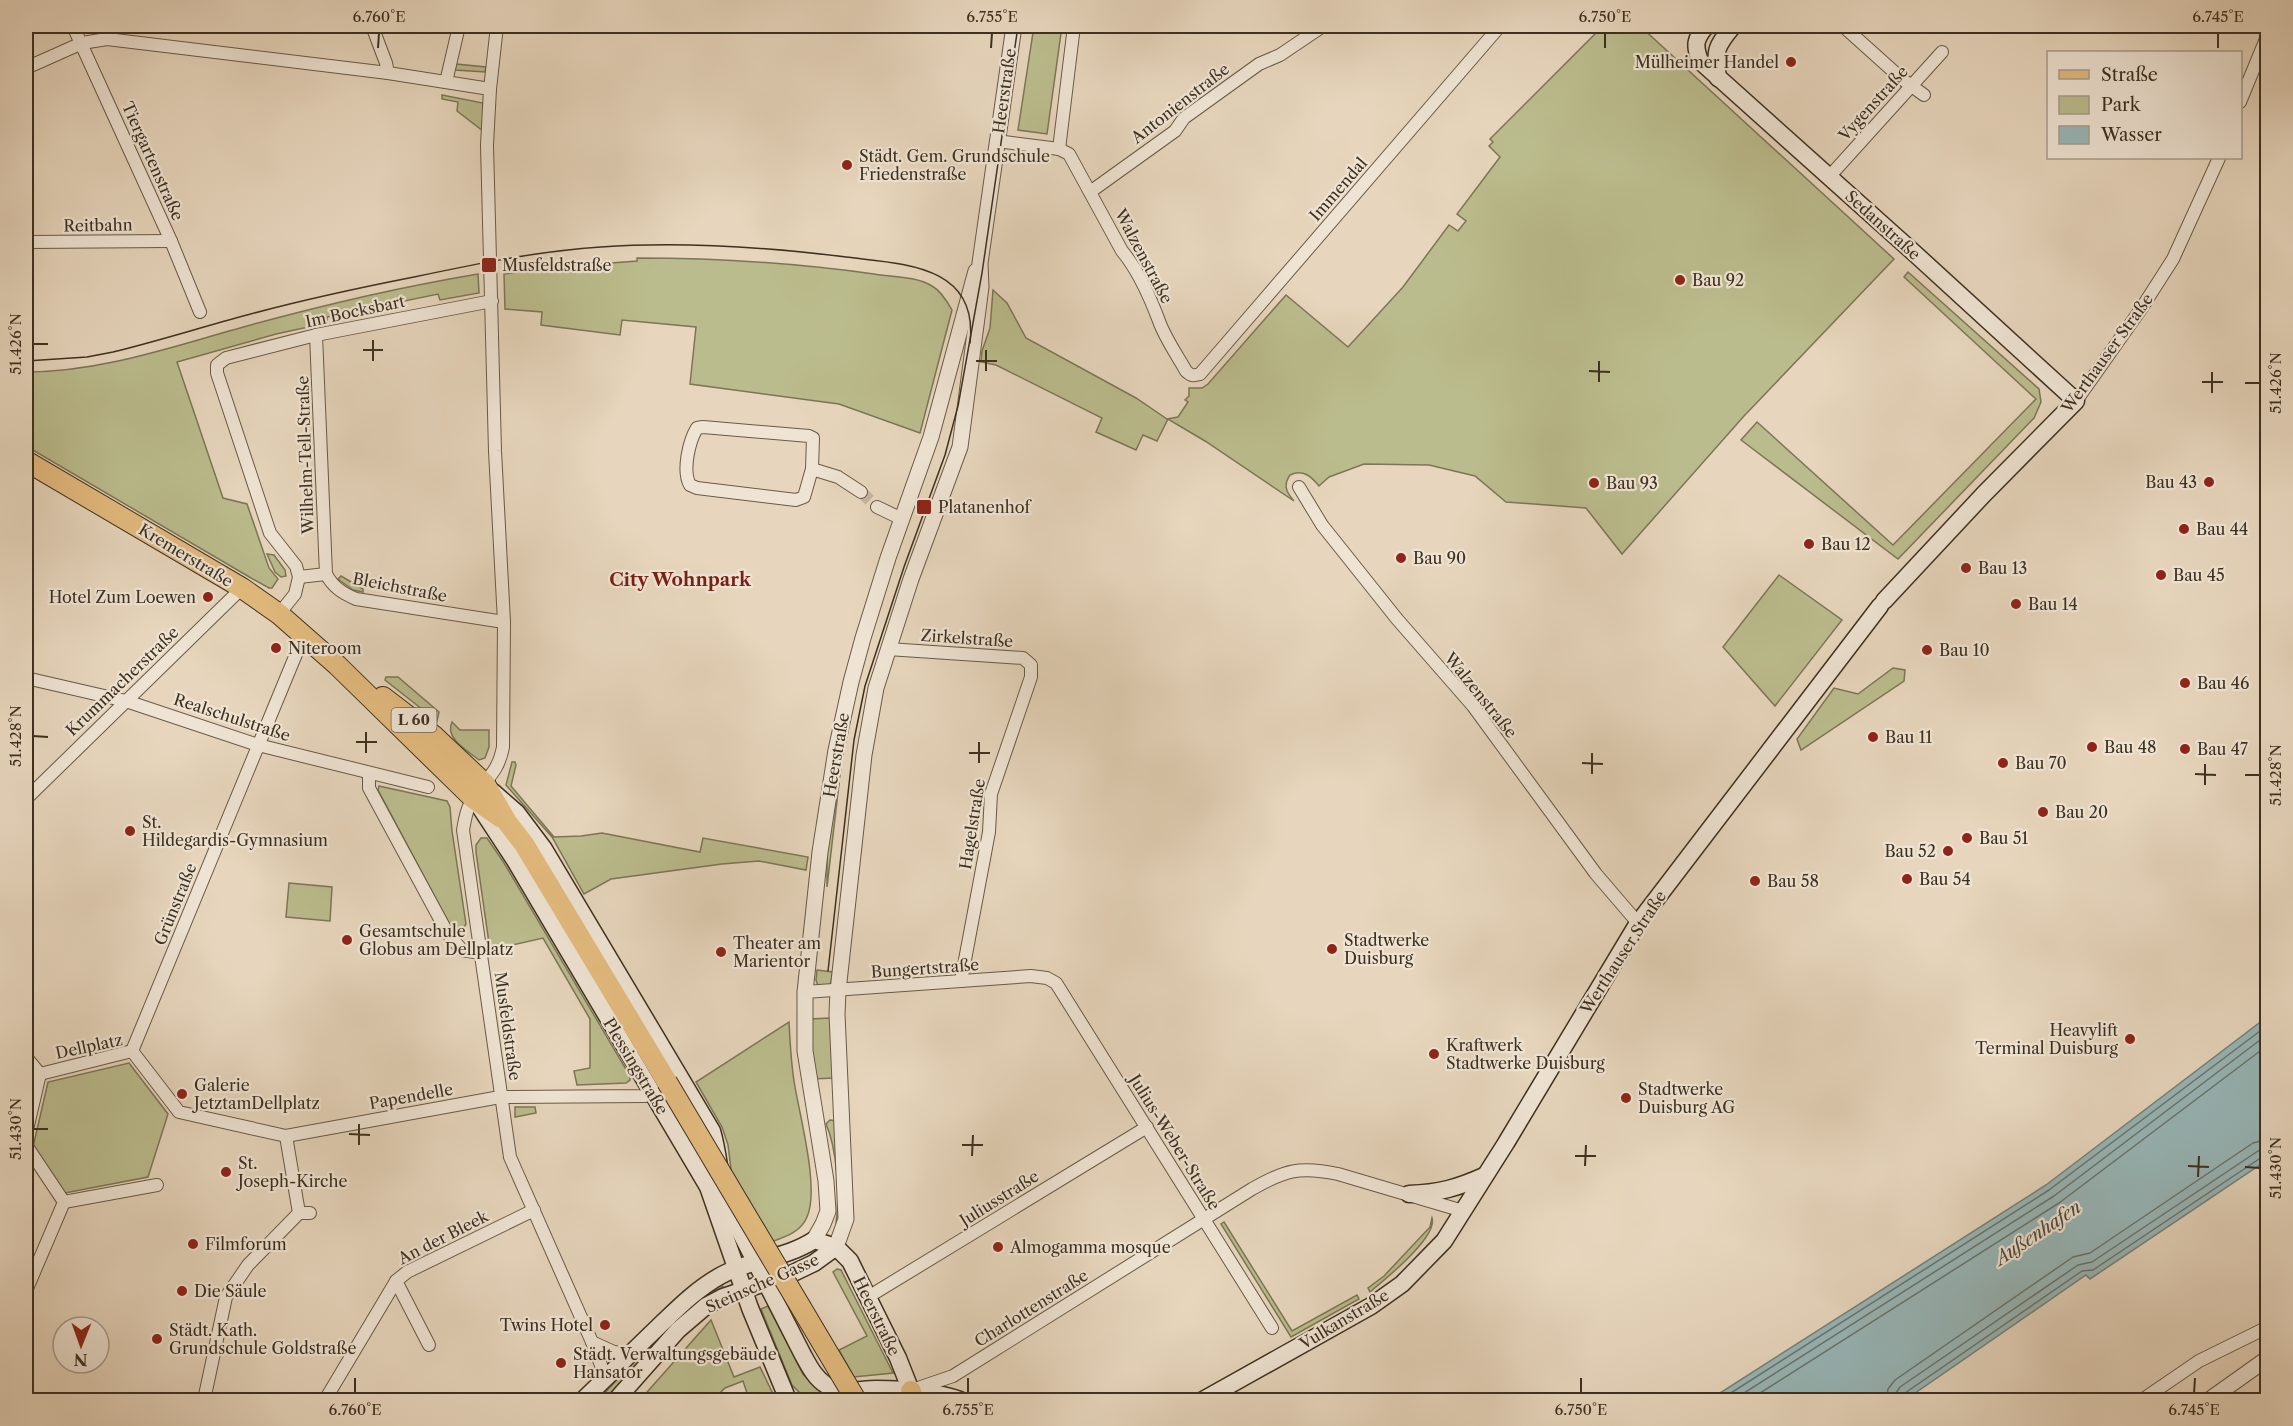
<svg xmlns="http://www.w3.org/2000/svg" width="2293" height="1426" viewBox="0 0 2293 1426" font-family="'Libre Caslon Text',serif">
<rect width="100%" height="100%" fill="#e7d6bd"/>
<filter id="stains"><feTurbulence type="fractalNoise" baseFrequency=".00333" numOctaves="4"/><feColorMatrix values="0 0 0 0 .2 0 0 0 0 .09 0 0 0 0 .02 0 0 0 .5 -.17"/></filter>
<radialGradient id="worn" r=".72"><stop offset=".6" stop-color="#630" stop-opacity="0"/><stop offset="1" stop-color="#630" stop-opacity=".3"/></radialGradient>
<!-- green -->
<g fill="#bbbc8d" stroke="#7c7656" stroke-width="1.5">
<path d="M1034 26H1062L1047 134 1018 130Z"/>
<path d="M1603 26H1640L1894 259 1744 416 1622 554 1586 508 1506 502 1475 476 1429 465 1364 464 1329 477 1319 486C1311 476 1303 469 1290 475 1283 485 1286 492 1294 501L1205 441 1168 419 1157 441 1143 435 1136 450 1096 432 1102 418 996 365 981 362 982 351 990 328 993 290 1007 303 1026 338 1136 398 1167 419 1178 417 1188 402 1185 400 1189 396V388H1202L1208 384 1286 295 1348 347 1403 287 1449 225 1458 231 1466 221 1457 214 1500 157 1489 146 1493 142 1490 139Z"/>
<path d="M456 64 486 67 485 72 455 70Z"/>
<path d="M442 95 483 103V131L457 111 458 102 442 99Z"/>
<path d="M637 258C716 258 795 263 874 274 892 277 916 276 932 286 941 291 947 301 952 310L920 433 839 404 690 384 696 327 622 320 620 335 541 325 542 312 505 309 504 274 558 267 637 261Z"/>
<path d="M1908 272 2039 389 2041 402 2034 418 1898 559 1741 440 1757 422 1893 545 2036 399 1904 277Z"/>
<path d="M478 274 479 293 440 300 438 294 327 317V323L276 334 177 362 223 498 247 504 269 568 278 579 272 588H269L251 578 26 446V372C102 372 174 346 247 326 323 305 401 287 478 274Z"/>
<path d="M267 554 274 555 285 570 286 576 281 577 275 572Z"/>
<path d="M1779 575 1842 620 1775 706 1723 647Z"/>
<path d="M341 576 363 589V592L353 590 338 579Z"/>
<path d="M1893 668 1905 670 1904 681 1801 750 1797 739 1834 688 1858 694Z"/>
<path d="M386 677H398L439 712 437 721 385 680Z"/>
<path d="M452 722 460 730H489V747L485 758 479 760C468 751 444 738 452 722Z"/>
<path d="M512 762H515L516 765 511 786 554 837 581 836 602 833 700 852 703 838 808 857 806 870 759 861 722 864 611 879 584 894 552 837 506 785Z"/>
<path d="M839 784 827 887V843L837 786Z"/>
<path d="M379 786 447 801 450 807 452 831 466 924 462 930H454L450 925 378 790Z"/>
<path d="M481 838H487L504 863 630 1076V1080L626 1083 577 1085 574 1071 590 1068V1019L543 938 490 950 476 852V845Z"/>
<path d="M289 883 332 887 330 921 286 917Z"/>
<path d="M817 970 833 972 830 986H818L816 980Z"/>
<path d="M830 1018 833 1078 813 1079 809 1019Z"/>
<path d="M789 1022C790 1042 791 1062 794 1081 799 1114 820 1188 807 1217 801 1232 785 1237 771 1242L732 1177 728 1145 722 1127 696 1082Z"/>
<path d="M129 1063 168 1114 148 1177 65 1193 33 1147 48 1082Z"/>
<path d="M515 1107H535L536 1113 515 1117Z"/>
<path d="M830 1120 836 1121 839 1224 836 1223C840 1195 837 1149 826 1124Z"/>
<path d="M1432 1218C1438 1237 1384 1280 1370 1292L1368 1288 1384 1276 1430 1227Z"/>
<path d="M1224 1222 1292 1331 1357 1295 1359 1299 1291 1337 1221 1224Z"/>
<path d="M837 1269 841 1270 893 1373 854 1377 839 1350 867 1336 833 1272Z"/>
<path d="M721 1283 723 1287 697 1301 681 1313 606 1400H598L688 1304Z"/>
<path d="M768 1306 803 1374 815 1386 833 1393 837 1400H807L792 1385 761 1309Z"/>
<path d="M711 1320 734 1377 760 1367 776 1400H747L749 1399 743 1381 725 1388 713 1400H640Z"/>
</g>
<!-- water -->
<path fill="#98b7b8" stroke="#74817b" stroke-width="1.5" d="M2267 1017V1160L2090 1279 2086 1275 1905 1400H1709L2046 1185Z"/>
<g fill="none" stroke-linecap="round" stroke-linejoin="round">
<!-- shore -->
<g stroke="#6a746c" stroke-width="1.5">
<path d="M1720 1400 2049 1190 2268 1025"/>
<path d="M1733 1400 2054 1196 2268 1034"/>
<path d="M1749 1400 2059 1203 2268 1045"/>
<path d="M1886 1400 1888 1389 1895 1380 2073 1257 2090 1253 2253 1143 2268 1139"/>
<path d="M1895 1400 1896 1393 1900 1387 2078 1265 2092 1262 2258 1151 2268 1148"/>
<path d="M1902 1400 1905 1393 2082 1271 2093 1270 2262 1157 2268 1156"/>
</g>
<!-- minor-tunnel -->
<path stroke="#c5b59d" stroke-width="12" stroke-dasharray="12 6" stroke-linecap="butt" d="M861 492 877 507"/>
<defs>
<g id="minor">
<path d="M73 26 171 241 200 312"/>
<path d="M372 26 386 63 388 73"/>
<path d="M497 26 490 89 487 145 495 451 504 622 503 747C498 773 487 777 474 797 467 807 465 819 463 830L510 1157 592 1342 606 1378"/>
<path d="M1843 26 1902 79 1924 95"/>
<path d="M26 68 82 43 107 39 388 73 490 89"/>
<path d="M446 82 459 26"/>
<path d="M2240 102 2268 34"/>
<path d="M997 141 1059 149 1069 154 1122 251C1139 271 1150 297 1159 321 1165 338 1177 355 1186 371 1191 376 1193 376 1200 374L1500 26"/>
<path d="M1059 149 1074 26"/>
<path d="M1829 177 1942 52"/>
<path d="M1090 192 1175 131 1184 118 1259 64 1280 55 1323 26"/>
<path d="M26 242 171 241"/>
<path d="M316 335 326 574C333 587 342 593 356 599L504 622"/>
<path d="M2076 401 2141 309 2173 259 2219 158"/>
<path d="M812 469 804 497 796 500 697 488 690 485C682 471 689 441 697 428L703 427 809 436 813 438 812 469 838 477 861 492"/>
<path d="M1299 487 1322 525 1397 619 1473 706 1596 874 1638 923"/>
<path d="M877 507 902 519"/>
<path d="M299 577 326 574"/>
<path d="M279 614 295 594 299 577 296 566 270 533 217 373V365L226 358 316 335 492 301"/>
<path d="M888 649 1023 658 1031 665V677L991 794 989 832 961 981"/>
<path d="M26 678 126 701 258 745 428 787"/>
<path d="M369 773V788L448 934 462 950 481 953"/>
<path d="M26 799 242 588"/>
<path d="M805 992 1031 976 1047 978 1056 983 1272 1328"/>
<path d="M132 1051 299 647 306 638"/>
<path d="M26 1057 40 1074"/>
<path d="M40 1074 132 1051 179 1112 286 1136 500 1097 645 1096 652 1094"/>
<path d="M26 1134 40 1074"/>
<path d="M286 1136 299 1213"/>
<path d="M26 1145 64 1202"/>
<path d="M64 1202 157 1185"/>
<path d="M396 1281 429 1345"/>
<path d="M26 1291 64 1202"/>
<path d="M868 1297 1147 1127"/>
<path d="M592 1342 614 1352 631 1354"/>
<path d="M915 1389 953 1376 1252 1189C1285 1170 1300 1166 1338 1174L1463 1211"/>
<path d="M204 1400 226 1297 248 1265 299 1213H310"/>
<path d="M325 1400 396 1281 407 1272 534 1210"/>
<path d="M2142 1400 2199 1361 2268 1327"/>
</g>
<g id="tertiary">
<path d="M814 1240 823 1224 828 1211 826 1181 805 1051V992L820 852 836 750 851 682 863 638 888 558 931 437 976 271"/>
<path d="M836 1247 846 1219 837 1014 838 991 864 755 876 688 911 579 960 447 981 287 980 263 1014 26"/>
<path d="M2209 1400 2268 1358"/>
</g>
<g id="secondary">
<path d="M1706 26C1695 39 1694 45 1700 61L1912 251 2076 401 1984 494 1884 601"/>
<path d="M1718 78C1714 51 1716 46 1733 26"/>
<path d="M493 792 517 813 544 849 712 1131C720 1157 719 1186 730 1212L803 1355C809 1366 815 1378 826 1385 842 1395 859 1389 876 1389 903 1389 935 1391 960 1400"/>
<path d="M476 801 514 859 708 1187 750 1308 788 1400"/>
<path d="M1409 1194C1439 1193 1457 1188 1484 1176"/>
<path d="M583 1400C607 1377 631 1353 656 1329 676 1310 695 1290 720 1276 750 1259 785 1259 814 1240L836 1247 850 1261 898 1358 911 1391"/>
<path d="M616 1400 678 1330 706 1306 723 1297 791 1274 814 1263 836 1247"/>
<path d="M1203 1400 1371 1306 1402 1284 1444 1241 1506 1143 1638 923 1880 606"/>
</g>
<g id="primary">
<path d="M26 461 242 588 279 614 337 665 473 798"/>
<path d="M383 697 434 736 485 784"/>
</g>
<g id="trunk">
<path d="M485 784 507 822 524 844 667 1082"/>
<path d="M473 798 500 817"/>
<path d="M911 1391 913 1400"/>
</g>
</defs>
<!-- minor casing -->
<use href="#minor" stroke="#685a46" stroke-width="14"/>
<!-- tertiary casing -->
<use href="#tertiary" stroke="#685a46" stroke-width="17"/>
<!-- secondary casing -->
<use href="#secondary" stroke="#3d301f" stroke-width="19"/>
<!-- primary casing -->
<use href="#primary" stroke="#3d301f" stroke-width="22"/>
<!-- trunk casing -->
<use href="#trunk" stroke="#3d301f" stroke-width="22"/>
<!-- minor -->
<use href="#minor" stroke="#efe4d4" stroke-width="12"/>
<!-- tertiary -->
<use href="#tertiary" stroke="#efe4d4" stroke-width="15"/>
<!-- secondary -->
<use href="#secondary" stroke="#efe4d4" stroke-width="16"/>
<!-- primary -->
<use href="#primary" stroke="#e4bb7e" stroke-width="20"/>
<!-- trunk -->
<use href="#trunk" stroke="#e4bb7e" stroke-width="20"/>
<!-- tram -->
<g stroke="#3d301f" stroke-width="1.5">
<path d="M26 361 87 357 113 352C158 341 202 327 247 315 302 300 358 288 414 277 476 264 538 251 601 247 682 241 765 247 846 257 902 264 979 264 970 343"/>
<path d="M828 971 854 740 865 686 904 567 945 455 958 406 982 273 1018 26"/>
</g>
<defs>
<path id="trunk-bridge" d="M667 1082 856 1400"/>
</defs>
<!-- trunk-bridge casing -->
<use href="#trunk-bridge" stroke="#3d301f" stroke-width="22" stroke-linecap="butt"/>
<!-- trunk-bridge -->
<use href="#trunk-bridge" stroke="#e4bb7e" stroke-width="20"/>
</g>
<!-- ticks -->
<path fill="none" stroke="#3d301f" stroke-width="2" d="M378 48 379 33M991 48 992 33M1605 48V33M2218 48V33M33 344H48M363 350H383M373 361V340M976 361H997M986 371V350M1589 371 1610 372M1599 382V361M2202 382H2223M2245 383H2260M2212 393V372M33 736 48 737M356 742H377M366 753V732M969 753H990M979 763V742M1582 763 1603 764M1592 774V753M2195 774 2216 775M2245 775H2260M2205 785V764M33 1129H48M349 1134 370 1135M359 1145V1124M962 1145H983M972 1156 973 1135M1575 1156H1596M1585 1166 1586 1145M2188 1166 2209 1167M2245 1167 2260 1168M2198 1177 2199 1156M355 1393V1378M968 1393V1378M1581 1393V1378M2194 1393 2195 1378"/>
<!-- markers -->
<g fill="#8f2418" stroke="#efe4d4" stroke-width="2">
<circle cx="1791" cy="62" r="6"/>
<circle cx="847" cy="165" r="6"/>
<rect x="481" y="257" width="16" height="16" rx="3"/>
<circle cx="1680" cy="280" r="6"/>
<circle cx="2209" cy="482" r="6"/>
<circle cx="1594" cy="483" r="6"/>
<rect x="916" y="499" width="16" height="16" rx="3"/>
<circle cx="2184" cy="529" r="6"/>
<circle cx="1809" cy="544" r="6"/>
<circle cx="1401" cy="558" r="6"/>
<circle cx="1966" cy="568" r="6"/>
<circle cx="2161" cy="575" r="6"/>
<circle cx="208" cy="597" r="6"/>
<circle cx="2016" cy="604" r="6"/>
<circle cx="276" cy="648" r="6"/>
<circle cx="1927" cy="650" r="6"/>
<circle cx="2185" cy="683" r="6"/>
<circle cx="1873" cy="737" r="6"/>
<circle cx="2092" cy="747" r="6"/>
<circle cx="2185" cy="749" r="6"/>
<circle cx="2003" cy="763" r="6"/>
<circle cx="2043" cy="812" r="6"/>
<circle cx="130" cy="831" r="6"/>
<circle cx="1967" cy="838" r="6"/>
<circle cx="1948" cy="851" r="6"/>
<circle cx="1907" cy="879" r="6"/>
<circle cx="1755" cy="881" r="6"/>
<circle cx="347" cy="940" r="6"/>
<circle cx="1332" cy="949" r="6"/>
<circle cx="721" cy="952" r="6"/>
<circle cx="2130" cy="1039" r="6"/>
<circle cx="1434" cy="1054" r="6"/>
<circle cx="182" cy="1094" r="6"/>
<circle cx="1626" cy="1098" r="6"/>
<circle cx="226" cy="1172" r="6"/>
<circle cx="193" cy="1244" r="6"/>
<circle cx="998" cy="1247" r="6"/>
<circle cx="182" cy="1291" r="6"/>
<circle cx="605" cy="1325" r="6"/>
<circle cx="157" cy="1339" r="6"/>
<circle cx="561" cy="1363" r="6"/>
</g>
<g text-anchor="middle" stroke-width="4.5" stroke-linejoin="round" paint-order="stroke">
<!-- shield labels -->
<rect fill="#efe4d4" stroke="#726655" stroke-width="1.5" x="391.5" y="708" width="45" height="24" rx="4.5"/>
<g font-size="15" font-weight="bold" fill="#3d301f">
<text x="414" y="725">L 60</text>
</g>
<!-- poi labels -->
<g font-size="16" fill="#3d301f" stroke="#efe4d4" text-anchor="start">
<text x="1779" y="68" text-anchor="end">Mülheimer Handel</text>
<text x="859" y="162">Städt. Gem. Grundschule<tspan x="859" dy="18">Friedenstraße</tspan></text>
<text x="502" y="271">Musfeldstraße</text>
<text x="1692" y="286">Bau 92</text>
<text x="2197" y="488" text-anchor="end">Bau 43</text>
<text x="1606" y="489">Bau 93</text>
<text x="938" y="513">Platanenhof</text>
<text x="2196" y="535">Bau 44</text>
<text x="1821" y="550">Bau 12</text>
<text x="1413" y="564">Bau 90</text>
<text x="1978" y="574">Bau 13</text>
<text x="2173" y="581">Bau 45</text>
<text x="196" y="603" text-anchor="end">Hotel Zum Loewen</text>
<text x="2028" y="610">Bau 14</text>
<text x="288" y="654">Niteroom</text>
<text x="1939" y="656">Bau 10</text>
<text x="2197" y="689">Bau 46</text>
<text x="1885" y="743">Bau 11</text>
<text x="2104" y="753">Bau 48</text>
<text x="2197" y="755">Bau 47</text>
<text x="2015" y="769">Bau 70</text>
<text x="2055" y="818">Bau 20</text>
<text x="142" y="828">St.<tspan x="142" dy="18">Hildegardis-Gymnasium</tspan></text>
<text x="1979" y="844">Bau 51</text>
<text x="1936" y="857" text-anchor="end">Bau 52</text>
<text x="1919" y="885">Bau 54</text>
<text x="1767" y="887">Bau 58</text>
<text x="359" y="937">Gesamtschule<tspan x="359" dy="18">Globus am Dellplatz</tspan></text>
<text x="1344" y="946">Stadtwerke<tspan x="1344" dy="18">Duisburg</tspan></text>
<text x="733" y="949">Theater am<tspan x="733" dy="18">Marientor</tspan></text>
<text x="2118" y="1036" text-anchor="end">Heavylift<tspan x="2118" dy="18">Terminal Duisburg</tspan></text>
<text x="1446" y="1051">Kraftwerk<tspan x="1446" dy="18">Stadtwerke Duisburg</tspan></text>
<text x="194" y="1091">Galerie<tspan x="194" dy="18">JetztamDellplatz</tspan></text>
<text x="1638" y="1095">Stadtwerke<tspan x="1638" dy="18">Duisburg AG</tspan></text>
<text x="238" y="1169">St.<tspan x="238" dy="18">Joseph-Kirche</tspan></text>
<text x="205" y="1250">Filmforum</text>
<text x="1010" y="1253">Almogamma mosque</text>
<text x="194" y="1297">Die Säule</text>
<text x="593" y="1331" text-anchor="end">Twins Hotel</text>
<text x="169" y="1336">Städt. Kath.<tspan x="169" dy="18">Grundschule Goldstraße</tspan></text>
<text x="573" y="1360">Städt. Verwaltungsgebäude<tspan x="573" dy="18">Hansator</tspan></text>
</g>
<!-- street labels -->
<g font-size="16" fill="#3d301f" stroke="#efe4d4">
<text transform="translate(1004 91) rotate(-82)" y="6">Heerstraße</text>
<text transform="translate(1180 103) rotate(-38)" y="6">Antonienstraße</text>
<text transform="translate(1873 103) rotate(-48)" y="6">Vygenstraße</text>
<text transform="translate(153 161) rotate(66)" y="6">Tiergartenstraße</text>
<text transform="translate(1338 189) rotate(-49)" y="6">Immendal</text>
<text transform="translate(98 225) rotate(-1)" y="6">Reitbahn</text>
<text transform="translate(1883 225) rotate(42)" y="6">Sedanstraße</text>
<text transform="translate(1144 256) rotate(62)" y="6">Walzenstraße</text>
<text transform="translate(355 311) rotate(-12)" y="6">Im Bocksbart</text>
<text transform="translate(2107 353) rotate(-54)" y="6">Werthauser Straße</text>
<text transform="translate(305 455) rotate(-92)" y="6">Wilhelm-Tell-Straße</text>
<text transform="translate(186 555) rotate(31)" y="6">Kremerstraße</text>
<text transform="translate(400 587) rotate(11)" y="6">Bleichstraße</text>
<text transform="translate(967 638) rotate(4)" y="6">Zirkelstraße</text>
<text transform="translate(122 681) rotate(-44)" y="6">Krummacherstraße</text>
<text transform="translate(1481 695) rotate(51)" y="6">Walzenstraße</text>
<text transform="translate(232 717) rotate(18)" y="6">Realschulstraße</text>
<text transform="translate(836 755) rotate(-80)" y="6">Heerstraße</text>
<text transform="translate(972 824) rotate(-81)" y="6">Hagelstraße</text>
<text transform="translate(175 904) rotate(-68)" y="6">Grünstraße</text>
<text transform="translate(1623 952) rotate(-57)" y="6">Werthauser Straße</text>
<text transform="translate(925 968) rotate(-4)" y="6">Bungertstraße</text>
<text transform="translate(508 1026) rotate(82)" y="6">Musfeldstraße</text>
<text transform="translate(89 1046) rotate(-12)" y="6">Dellplatz</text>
<text transform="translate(636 1066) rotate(59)" y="6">Plessingstraße</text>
<text transform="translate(411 1096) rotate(-10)" y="6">Papendelle</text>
<text transform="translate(1175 1142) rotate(58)" y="6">Julius-Weber-Straße</text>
<text transform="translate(999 1198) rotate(-32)" y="6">Juliusstraße</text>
<text transform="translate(443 1237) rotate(-27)" y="6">An der Bleek</text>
<text transform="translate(762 1283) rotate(-24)" y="6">Steinsche Gasse</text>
<text transform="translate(1031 1308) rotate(-32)" y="6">Charlottenstraße</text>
<text transform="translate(877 1316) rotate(64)" y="6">Heerstraße</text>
<text transform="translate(1344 1319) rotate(-31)" y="6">Vulkanstraße</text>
</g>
<!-- neighbourhood labels -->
<g font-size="18" font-weight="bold" fill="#7a1f14" stroke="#efe4d4">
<text x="680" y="586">City Wohnpark</text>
</g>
<!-- water labels -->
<g font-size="18" font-style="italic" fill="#4f4b3e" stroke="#efe4d4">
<text transform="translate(2038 1233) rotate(-34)" y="6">Außenhafen</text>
</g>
</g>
<!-- margin -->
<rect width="2293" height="1426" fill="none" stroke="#e7d6bd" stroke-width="66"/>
<!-- legend -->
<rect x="2047" y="51" width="195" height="108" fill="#efe4d4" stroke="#a89c8c" stroke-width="1.5"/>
<rect x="2059" y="70" width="30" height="9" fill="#e4bb7e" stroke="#a89c8c" stroke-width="1.5"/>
<text x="2101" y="81" font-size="18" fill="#3d301f">Straße</text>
<rect x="2059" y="96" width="30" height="18" fill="#bbbc8d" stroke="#a89c8c" stroke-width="1.5"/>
<text x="2101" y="111" font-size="18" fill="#3d301f">Park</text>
<rect x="2059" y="126" width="30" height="18" fill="#98b7b8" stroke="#a89c8c" stroke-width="1.5"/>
<text x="2101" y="141" font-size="18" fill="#3d301f">Wasser</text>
<!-- north arrow -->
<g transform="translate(81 1345) rotate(181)"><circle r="28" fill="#efe4d4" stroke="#a89c8c" stroke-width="1.5"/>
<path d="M0-4.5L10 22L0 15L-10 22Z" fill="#8f2418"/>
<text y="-9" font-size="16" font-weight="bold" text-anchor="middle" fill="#3d301f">N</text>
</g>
<rect x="33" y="33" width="2227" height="1360" fill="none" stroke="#3d301f" stroke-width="2"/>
<g font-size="15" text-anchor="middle" fill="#3d301f">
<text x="379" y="22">6.760°E</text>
<text x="992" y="22">6.755°E</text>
<text x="1605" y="22">6.750°E</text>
<text x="2218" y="22">6.745°E</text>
<text transform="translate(16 344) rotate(-90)" y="5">51.426°N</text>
<text transform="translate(2276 383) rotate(-90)" y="5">51.426°N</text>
<text transform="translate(16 736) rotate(-90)" y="5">51.428°N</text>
<text transform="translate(2276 775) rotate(-90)" y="5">51.428°N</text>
<text transform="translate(16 1129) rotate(-90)" y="5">51.430°N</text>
<text transform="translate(2276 1168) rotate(-90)" y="5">51.430°N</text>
<text x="355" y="1415">6.760°E</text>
<text x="968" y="1415">6.755°E</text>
<text x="1581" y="1415">6.750°E</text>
<text x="2194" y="1415">6.745°E</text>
</g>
<rect width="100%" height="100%" filter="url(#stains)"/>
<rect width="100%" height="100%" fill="url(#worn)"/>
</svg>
